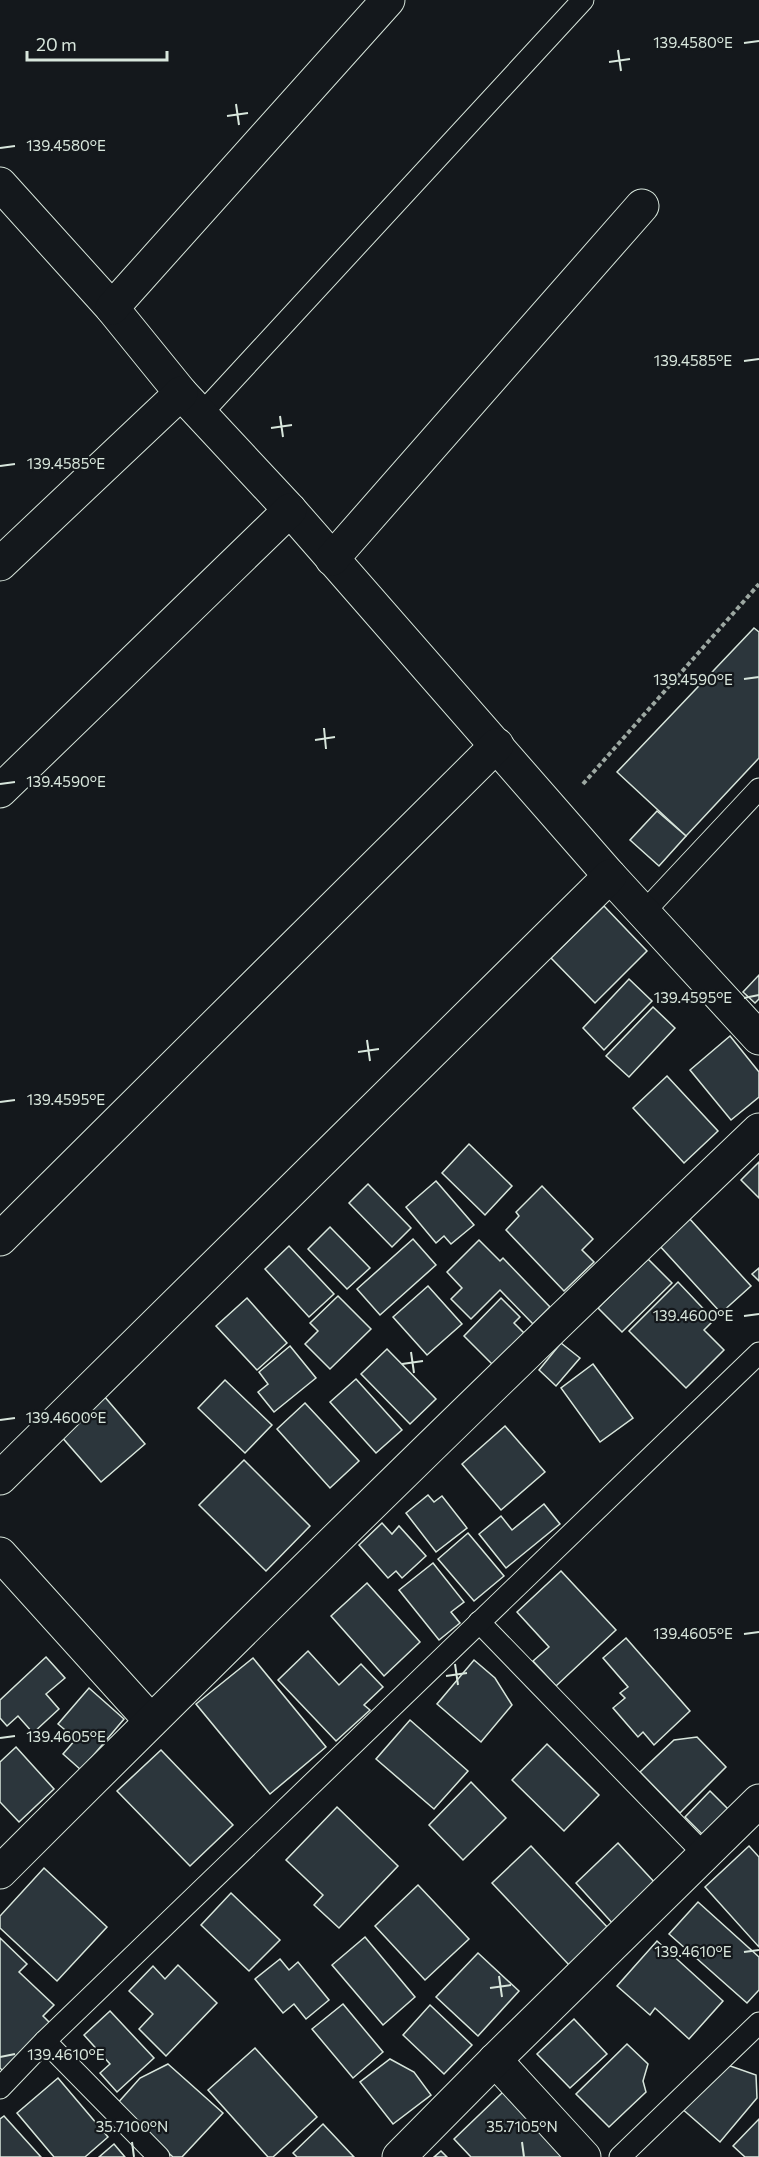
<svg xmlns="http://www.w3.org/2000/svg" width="759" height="2157" viewBox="0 0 759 2157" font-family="Commissioner,sans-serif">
<rect width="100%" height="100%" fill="#14181c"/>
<!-- building -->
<g fill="#2c363c" stroke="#d8e6dc" stroke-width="1.5">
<path d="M754 628 759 632V758L686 836 617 772Z"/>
<path d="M657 811 686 836 659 866 630 840Z"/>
<path d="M604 906 647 951 595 1003 551 958Z"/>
<path d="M759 975V999L755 1003 743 992Z"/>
<path d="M629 979 652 1001 604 1050 583 1028Z"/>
<path d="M653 1007 675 1028 629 1077 606 1056Z"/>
<path d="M730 1036 759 1072V1097L731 1120 690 1070Z"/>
<path d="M667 1076 718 1131 684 1163 633 1108Z"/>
<path d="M469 1144 512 1186 485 1215 442 1173Z"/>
<path d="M759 1162V1198L741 1180Z"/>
<path d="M436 1181 474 1225 451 1244 444 1236 436 1243 406 1207Z"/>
<path d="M368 1184 411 1228 392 1247 349 1203Z"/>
<path d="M542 1186 593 1239 582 1250 594 1262 564 1291 506 1230 519 1216 516 1212Z"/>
<path d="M688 1217 751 1286 721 1313 658 1244Z"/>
<path d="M330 1227 370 1268 347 1289 308 1249Z"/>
<path d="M413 1239 436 1265 380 1315 357 1289Z"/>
<path d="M479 1240 500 1261 503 1258 550 1307 533 1324 500 1290 471 1319 451 1299 462 1288 447 1272Z"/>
<path d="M289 1246 334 1294 309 1317 265 1269Z"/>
<path d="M648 1259 672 1283 622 1332 598 1308Z"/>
<path d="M759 1268V1281L752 1274Z"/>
<path d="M678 1282 714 1320 704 1330 724 1350 686 1388 629 1331Z"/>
<path d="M428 1286 462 1324 427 1355 393 1317Z"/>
<path d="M338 1296 371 1329 330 1369 305 1344 318 1331 310 1323Z"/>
<path d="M247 1298 287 1343 257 1370 216 1326Z"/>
<path d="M501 1298 520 1317 514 1323 524 1333 493 1365 464 1336Z"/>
<path d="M561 1343 580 1358 556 1386 539 1370Z"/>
<path d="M290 1346 316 1378 274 1412 258 1392 268 1384 259 1372Z"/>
<path d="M387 1349 436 1399 410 1424 361 1374Z"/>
<path d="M593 1364 633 1418 600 1442 561 1388Z"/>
<path d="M356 1379 402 1430 376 1453 330 1402Z"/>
<path d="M225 1380 272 1425 245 1453 198 1408Z"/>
<path d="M104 1396 145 1444 101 1482 60 1435Z"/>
<path d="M305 1403 359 1461 330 1488 277 1429Z"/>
<path d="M505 1426 545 1472 501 1510 462 1464Z"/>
<path d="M244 1460 310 1526 266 1571 199 1505Z"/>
<path d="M428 1495 434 1502 442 1496 467 1528 436 1552 406 1513Z"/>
<path d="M544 1504 560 1524 506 1568 479 1534 501 1516 512 1530Z"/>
<path d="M382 1523 392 1534 399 1526 426 1556 402 1578 396 1571 388 1578 359 1545Z"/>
<path d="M468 1533 504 1576 474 1601 438 1559Z"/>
<path d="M433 1563 464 1602 451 1612 460 1623 439 1640 399 1590Z"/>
<path d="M561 1571 616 1630 556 1686 533 1661 549 1647 517 1612Z"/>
<path d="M367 1583 420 1642 384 1676 331 1616Z"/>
<path d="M626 1638 690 1711 654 1745 643 1732 638 1737 613 1708 625 1698 620 1693 628 1687 603 1658Z"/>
<path d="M308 1651 339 1685 361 1664 383 1687 364 1705 370 1710 336 1741 278 1680Z"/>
<path d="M46 1657 65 1678 46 1694 59 1709 33 1733 18 1716 7 1726 0 1718V1700Z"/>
<path d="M253 1658 326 1747 270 1794 196 1704Z"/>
<path d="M474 1660 495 1678 512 1705 481 1742 437 1704Z"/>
<path d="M89 1688 124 1719 81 1770 63 1754 76 1739 58 1724Z"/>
<path d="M410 1720 468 1771 434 1809 376 1759Z"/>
<path d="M697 1737 726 1767 680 1813 640 1772 674 1740Z"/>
<path d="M547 1744 599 1795 564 1831 512 1780Z"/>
<path d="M16 1747 54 1789 19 1822 0 1802V1762Z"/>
<path d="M161 1750 233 1825 190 1866 117 1791Z"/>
<path d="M471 1782 506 1818 463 1860 429 1825Z"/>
<path d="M710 1791 732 1813 707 1839 685 1817Z"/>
<path d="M337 1807 398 1866 339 1928 314 1905 323 1895 286 1860Z"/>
<path d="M618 1843 657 1885 614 1925 576 1883Z"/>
<path d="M531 1846 609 1929 570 1966 492 1883Z"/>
<path d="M749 1846 759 1857V1947L705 1887Z"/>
<path d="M44 1868 107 1927 57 1981 0 1928V1916Z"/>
<path d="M418 1885 469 1939 425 1980 375 1926Z"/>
<path d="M231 1893 280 1940 249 1971 201 1925Z"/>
<path d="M698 1902 759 1957V1990L747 2003 669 1934Z"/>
<path d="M365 1937 415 1997 383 2025 332 1965Z"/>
<path d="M0 1938 27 1964 19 1972 54 2005 43 2016 50 2023 4 2072 0 2068Z"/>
<path d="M657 1941 723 2001 689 2039 655 2008 650 2015 617 1986Z"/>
<path d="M478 1953 519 1991 478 2036 436 1997Z"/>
<path d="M280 1959 289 1970 298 1962 329 2000 306 2019 294 2004 283 2013 255 1979Z"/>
<path d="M178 1965 217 2003 166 2056 139 2029 153 2014 129 1991 153 1966 165 1979Z"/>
<path d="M343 2004 383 2052 353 2078 312 2029Z"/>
<path d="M430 2005 472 2045 444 2074 403 2035Z"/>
<path d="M110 2011 154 2058 117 2092 100 2073 110 2064 84 2035Z"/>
<path d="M574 2019 607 2054 570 2088 537 2054Z"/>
<path d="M627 2044 648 2064 643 2081 646 2092 609 2127 576 2094Z"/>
<path d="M255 2048 317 2117 273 2157H268L208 2090Z"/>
<path d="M390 2059 414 2072 431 2095 393 2124 360 2082Z"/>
<path d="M719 2062 756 2075 757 2098 720 2142 680 2107Z"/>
<path d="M168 2064 223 2113 182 2157H173L116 2105 140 2078Z"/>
<path d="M58 2078 108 2137 85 2157H54L17 2113Z"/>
<path d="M503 2092 563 2155 561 2157H471L454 2139Z"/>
<path d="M4 2116 41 2157H0V2119Z"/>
<path d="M759 2119V2157H745L733 2146Z"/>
<path d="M323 2124 354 2157H297L293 2153Z"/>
<path d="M114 2144 125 2157H99Z"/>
<path d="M441 2151 447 2157H434Z"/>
</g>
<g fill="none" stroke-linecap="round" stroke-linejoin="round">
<defs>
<g id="service">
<path d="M202 413 583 0"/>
<path d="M643 913 759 789"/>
<path d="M479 1622 704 1854"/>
<path d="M45 2041 159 2157"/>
<path d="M0 2088 45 2041 759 1353"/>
<path d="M620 2157 759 2023"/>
</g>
<g id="minor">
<path d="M0 184 112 308 181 393 290 510 610 876 759 1038"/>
<path d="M112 308 388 0"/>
<path d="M332 559 642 206"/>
<path d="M0 564 181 393"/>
<path d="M0 791 290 510"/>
<path d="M0 1239 497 745"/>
<path d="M0 1478 610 876"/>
<path d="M0 1554 151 1721"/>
<path d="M0 1872C250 1622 503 1374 759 1130"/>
<path d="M495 2060 584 2157"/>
<path d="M399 2157 495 2060 759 1801"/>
</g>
</defs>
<!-- service casing -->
<use href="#service" stroke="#d8e6dc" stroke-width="23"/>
<!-- minor casing -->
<use href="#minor" stroke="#d8e6dc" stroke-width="35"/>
<!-- path -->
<path stroke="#9da8a2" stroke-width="4" stroke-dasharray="4.5 3" stroke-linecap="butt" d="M583 784 759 584"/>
<!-- service -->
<use href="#service" stroke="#14181c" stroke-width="21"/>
<!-- minor -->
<use href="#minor" stroke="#14181c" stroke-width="33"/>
</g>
<!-- ticks -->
<path fill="none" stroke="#d8e6dc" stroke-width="2" d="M744 43 759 41M618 50 621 71M609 62 630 59M236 104 239 125M227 116 248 113M0 148 15 146M744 361 759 359M280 416 283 437M271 428 292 425M0 466 15 464M744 679 759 677M324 728 326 749M315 740 335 737M0 784 15 782M744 998 759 995M367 1040 370 1061M358 1052 379 1049M0 1102 15 1100M744 1316 759 1314M411 1352 414 1373M402 1364 423 1361M0 1420 15 1418M744 1634 759 1632M455 1664 458 1685M446 1676 467 1673M0 1738 15 1736M744 1952 759 1950M499 1976 502 1997M490 1988 511 1985M0 2057 15 2054M132 2142 134 2157M522 2142 524 2157"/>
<g font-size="15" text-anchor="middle" fill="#d8e6dc" stroke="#14181c" stroke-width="4.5" stroke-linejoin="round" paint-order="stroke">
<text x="693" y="48">139.4580°E</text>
<text x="66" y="151">139.4580°E</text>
<text x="693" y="366">139.4585°E</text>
<text x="66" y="469">139.4585°E</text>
<text x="693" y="685">139.4590°E</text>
<text x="66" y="787">139.4590°E</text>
<text x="693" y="1003">139.4595°E</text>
<text x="66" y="1105">139.4595°E</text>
<text x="693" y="1321">139.4600°E</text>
<text x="66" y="1423">139.4600°E</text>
<text x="693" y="1639">139.4605°E</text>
<text x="66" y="1742">139.4605°E</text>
<text x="693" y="1957">139.4610°E</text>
<text x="66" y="2060">139.4610°E</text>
<text x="132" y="2132">35.7100°N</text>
<text x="522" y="2132">35.7105°N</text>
</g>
<!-- scale -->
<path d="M27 51v9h140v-9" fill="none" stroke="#d8e6dc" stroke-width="3"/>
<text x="36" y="51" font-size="18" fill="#d8e6dc" stroke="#14181c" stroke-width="4.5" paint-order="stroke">20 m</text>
</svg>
